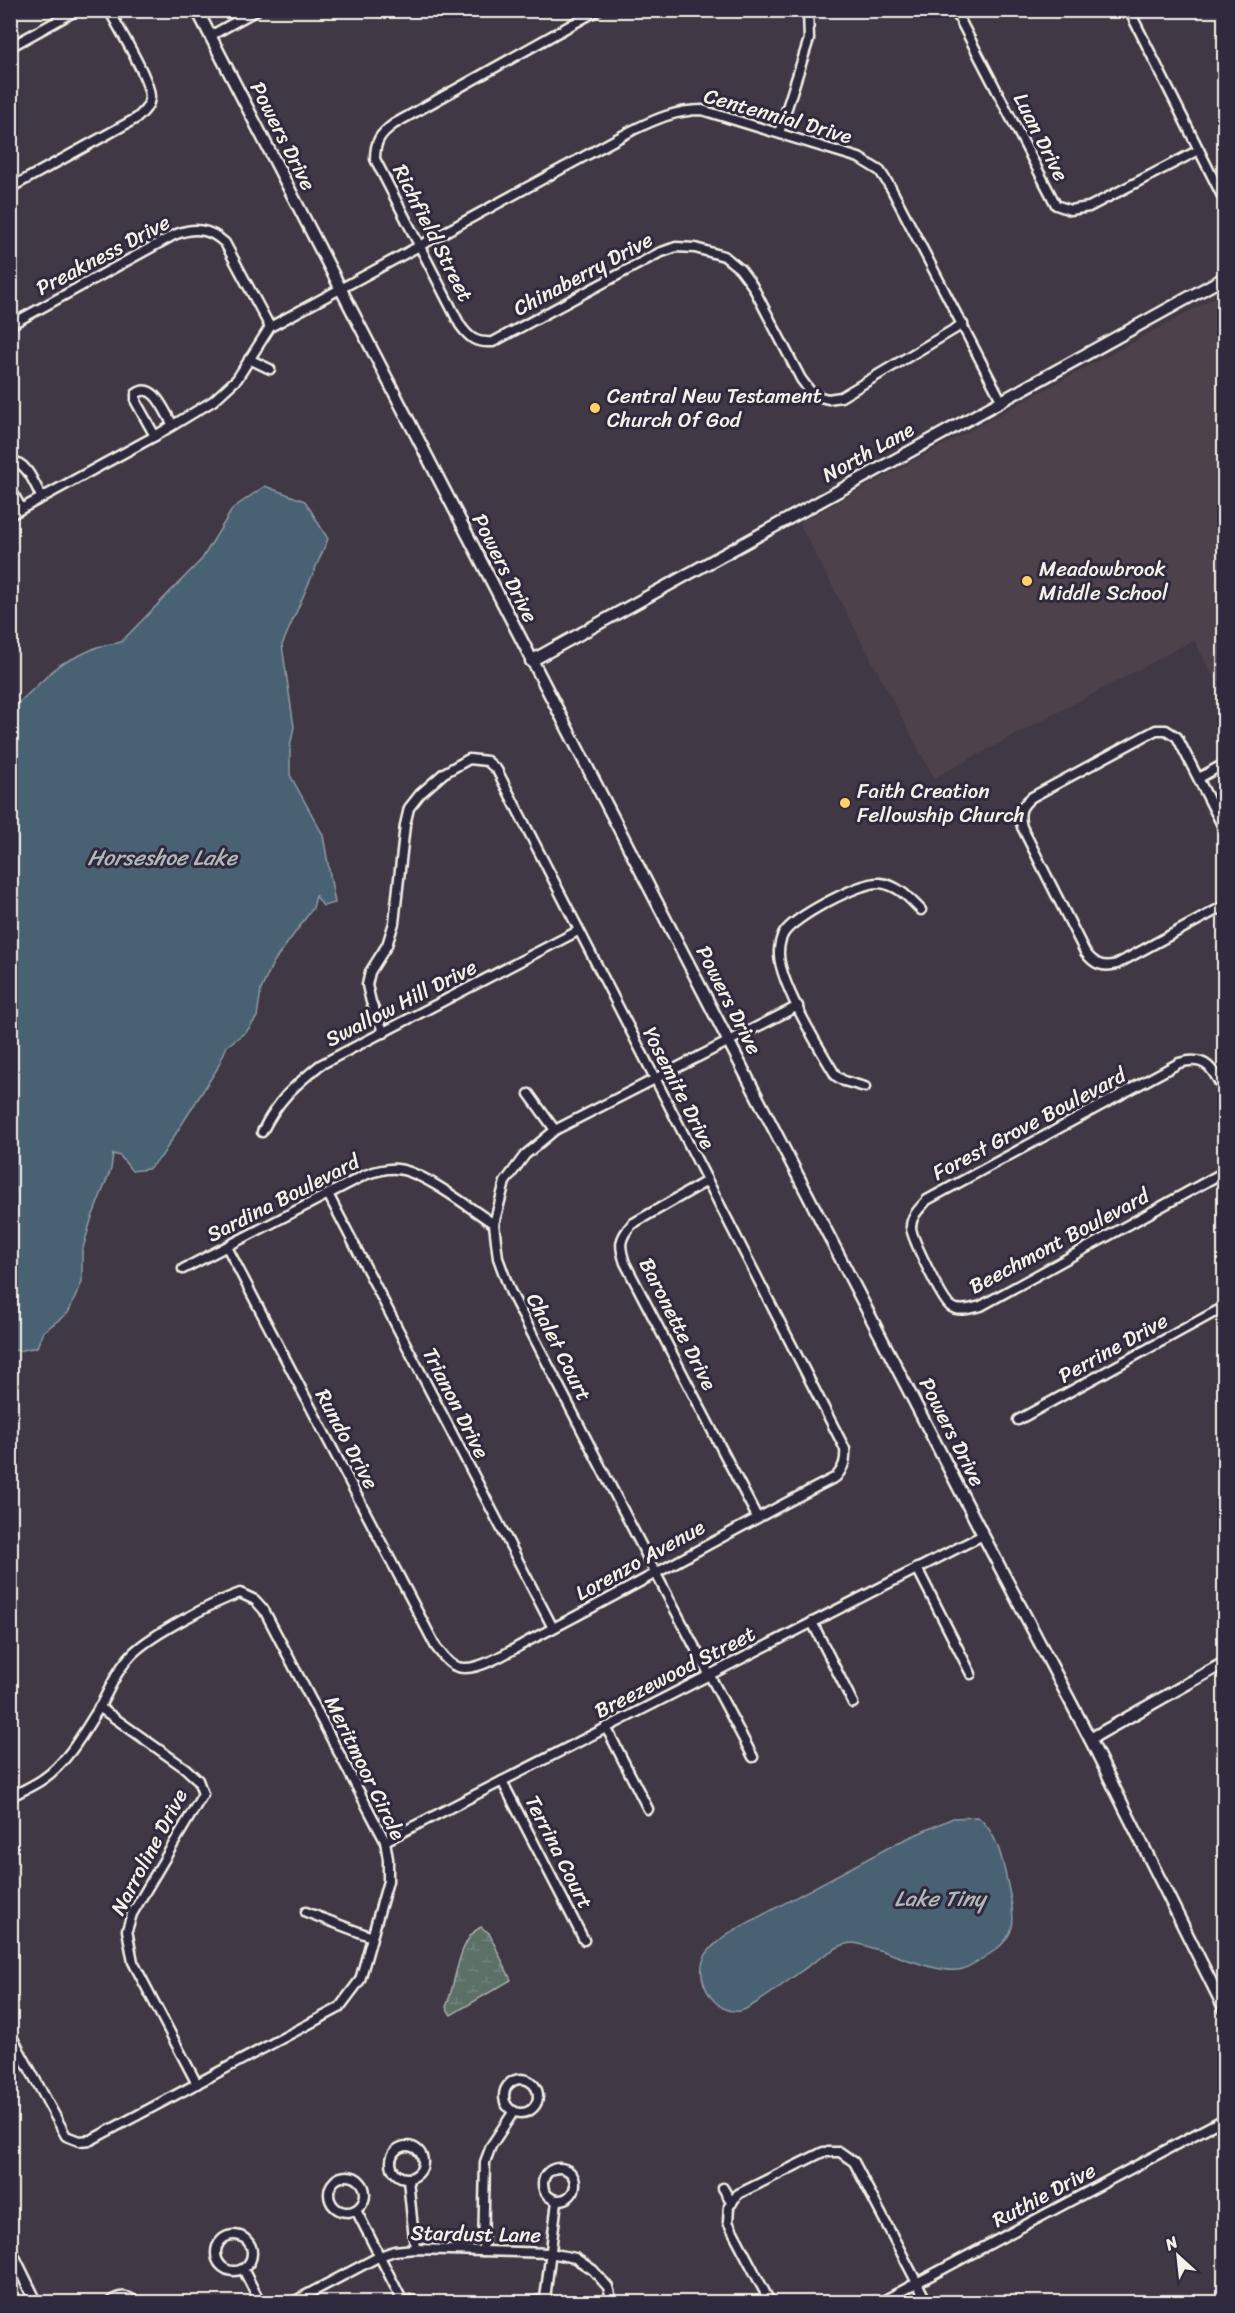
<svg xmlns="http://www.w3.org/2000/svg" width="1235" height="2313" viewBox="0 0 1235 2313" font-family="Sriracha,sans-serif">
<defs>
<pattern id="wetland-marsh" width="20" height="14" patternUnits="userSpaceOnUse" patternTransform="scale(1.5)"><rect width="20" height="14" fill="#5b6f68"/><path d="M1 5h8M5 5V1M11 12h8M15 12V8" fill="none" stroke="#73847e"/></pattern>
</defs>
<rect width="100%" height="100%" fill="#413845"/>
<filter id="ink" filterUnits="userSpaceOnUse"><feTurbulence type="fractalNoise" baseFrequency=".0167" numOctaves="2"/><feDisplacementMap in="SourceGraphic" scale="12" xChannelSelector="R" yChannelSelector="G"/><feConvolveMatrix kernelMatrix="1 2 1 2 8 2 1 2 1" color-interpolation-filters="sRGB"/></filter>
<g filter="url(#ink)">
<!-- built -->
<path fill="#4d424b" d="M1224 293V693L1222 694 1194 640 934 778 799 523Z"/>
<!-- wetland -->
<path fill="url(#wetland-marsh)" stroke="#a8b0a8" stroke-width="1.5" d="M481 1927 489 1933 511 1980 451 2015 446 2007C456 1985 457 1939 481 1927Z"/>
<!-- water -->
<g fill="#4a6273" stroke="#8e9ba2" stroke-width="1.5">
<path d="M265 486 305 501 328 539 282 645 294 727 290 747V775L323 835 335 903 323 906 316 896 313 908 273 963 261 990 257 1017 247 1031 227 1046 217 1069 161 1157 148 1169 132 1171 120 1156 113 1154 111 1169 91 1220 82 1252V1282L68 1313 43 1332 37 1347 18 1351 11 1349V710L59 665 97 647 121 642 202 559 233 508Z"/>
<path d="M978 1817C1000 1835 1004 1868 1010 1895 1015 1920 1016 1935 994 1951 985 1957 973 1965 963 1969 942 1976 896 1954 875 1949 868 1947 859 1943 852 1943 832 1943 778 1991 756 2003 751 2006 745 2010 740 2011 716 2015 696 1982 703 1961 707 1949 718 1942 727 1934L897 1843 953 1818Z"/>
</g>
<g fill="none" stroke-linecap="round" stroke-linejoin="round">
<defs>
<g id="minor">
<path d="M598 10 394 124C380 134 375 141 375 159L460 325C470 339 476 343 493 342L659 253 676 247 695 248 724 256 740 269 752 285 801 379 813 395 828 399 841 397 963 324"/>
<path d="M955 10 1056 205 1070 210 1089 207 1199 150"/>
<path d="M1129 10 1224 200"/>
<path d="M210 36 257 10"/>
<path d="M10 47 77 10"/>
<path d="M779 133 809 39 808 10"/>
<path d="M10 188 137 118C143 112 149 107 150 98 151 80 119 29 109 10"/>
<path d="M10 325 174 235C194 227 209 228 225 243L270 327"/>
<path d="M249 359 270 369"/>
<path d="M155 436 136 402V394C154 380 165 413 173 425"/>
<path d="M10 461C27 460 35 486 42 498"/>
<path d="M10 488 21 508"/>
<path d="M10 515 155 436 213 401 237 379 270 327 633 130C656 119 676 110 702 110L859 158 880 171 891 188 1001 400"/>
<path d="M1199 778 1224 764"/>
<path d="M1224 829 1177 737 1166 730H1156L1032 797C1021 806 1018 812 1022 827L1085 952C1094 964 1102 968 1117 964L1224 906"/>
<path d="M865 1087 844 1081 836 1076C820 1050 777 979 779 951 779 946 781 937 784 933 794 917 861 881 880 883 898 885 909 898 921 910"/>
<path d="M1224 1092C1213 1069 1207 1055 1179 1063L927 1200C920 1208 911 1216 911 1227 911 1237 942 1300 950 1306 959 1313 972 1308 981 1306L1224 1172"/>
<path d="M529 1094 555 1130"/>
<path d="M262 1132C278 1100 293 1087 320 1065L578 931"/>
<path d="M707 1181 632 1224C619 1239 619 1245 625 1263L757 1517"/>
<path d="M328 1194 553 1628"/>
<path d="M227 1247 436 1647C444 1657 451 1668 464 1668 484 1669 516 1647 534 1638 636 1586 735 1528 836 1477 844 1468 846 1460 845 1449L497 770 487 761 469 759 444 773 420 794 409 808 405 825 394 923 387 945 370 972 367 985 371 1002 384 1033"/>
<path d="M183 1269 365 1175C376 1171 386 1168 397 1169 423 1171 471 1209 494 1224"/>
<path d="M1018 1420 1224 1307"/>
<path d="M917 1568 971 1674"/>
<path d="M812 1622 853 1703"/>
<path d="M99 1707 185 1768 198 1780 203 1794 132 1914 127 1930 133 1962 197 2084"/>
<path d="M606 1727 648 1809"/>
<path d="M753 1757 655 1572 510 1291 498 1258 494 1224 505 1182 525 1155 555 1130 798 1006"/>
<path d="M502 1781 584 1940"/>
<path d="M10 1797C21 1791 33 1786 43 1779 67 1763 84 1732 99 1708 110 1689 117 1669 133 1653 154 1633 212 1603 240 1593L255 1600 264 1610 385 1841 388 1859V1881L360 1980 339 2008 91 2140 79 2141 66 2136 10 2033"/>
<path d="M385 1841 983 1535"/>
<path d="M306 1912 372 1937"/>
<circle cx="521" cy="2096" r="17"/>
<circle cx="407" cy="2162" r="16"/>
<circle cx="559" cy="2184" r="16"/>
<circle cx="347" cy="2194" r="18"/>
<path d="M408 2179 415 2249"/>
<path d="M723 2188 732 2203"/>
<path d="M356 2210 403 2302"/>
<circle cx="234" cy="2253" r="18"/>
<path d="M483 2251 485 2162 491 2146 514 2111"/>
<path d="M243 2269 260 2302"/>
<path d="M545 2299 557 2201"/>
<path d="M110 2302C118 2296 127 2294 135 2302"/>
<path d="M293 2302 380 2256 394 2251 415 2249 550 2253 575 2258 593 2270 608 2287 612 2302"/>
<path d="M403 2302 410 2300 420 2302"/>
<path d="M531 2302 545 2299 555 2302"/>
<path d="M770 2302 728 2222 729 2206 738 2194 823 2152H840L854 2162 927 2302"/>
<path d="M881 2302 1224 2119"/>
</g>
<g id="tertiary">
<path d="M197 10 983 1535 1090 1739 1224 2008"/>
<path d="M531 661 1224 278"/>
<path d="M1090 1739 1224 1663"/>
<path d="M10 2249 36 2302"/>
<path d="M10 2294 15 2302"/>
</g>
</defs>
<!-- minor casing -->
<use href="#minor" stroke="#f4f1e8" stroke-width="13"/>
<!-- tertiary casing -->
<use href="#tertiary" stroke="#f4f1e8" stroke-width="15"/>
<!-- minor -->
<use href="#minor" stroke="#2f2a3d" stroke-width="8"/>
<!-- tertiary -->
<use href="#tertiary" stroke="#2f2a3d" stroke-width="10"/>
</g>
</g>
<!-- markers -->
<g fill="#ffd166" stroke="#2f2a3d" stroke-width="2">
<circle cx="595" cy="408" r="6"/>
<circle cx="1027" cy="581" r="6"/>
<circle cx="845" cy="803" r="6"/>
</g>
<g text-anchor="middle" stroke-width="6" stroke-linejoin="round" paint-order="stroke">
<!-- street labels -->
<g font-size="21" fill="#f4f1e8" stroke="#2f2a3d">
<text transform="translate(778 116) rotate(16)" y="7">Centennial Drive</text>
<text transform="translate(283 136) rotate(63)" y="7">Powers Drive</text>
<text transform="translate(1041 137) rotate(63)" y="7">Luan Drive</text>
<text transform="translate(433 233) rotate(63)" y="7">Richfield Street</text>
<text transform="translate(103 255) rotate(-28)" y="7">Preakness Drive</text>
<text transform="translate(583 274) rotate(-28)" y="7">Chinaberry Drive</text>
<text transform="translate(868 452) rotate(-29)" y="7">North Lane</text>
<text transform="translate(505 568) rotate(63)" y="7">Powers Drive</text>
<text transform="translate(729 1000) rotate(63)" y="7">Powers Drive</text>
<text transform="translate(401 1003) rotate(-27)" y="7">Swallow Hill Drive</text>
<text transform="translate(679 1088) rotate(63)" y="7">Yosemite Drive</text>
<text transform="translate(1029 1124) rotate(-28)" y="7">Forest Grove Boulevard</text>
<text transform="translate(283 1198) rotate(-27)" y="7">Sardina Boulevard</text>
<text transform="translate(1059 1241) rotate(-28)" y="7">Beechmont Boulevard</text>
<text transform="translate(678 1324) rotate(63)" y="7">Baronette Drive</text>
<text transform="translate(559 1347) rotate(63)" y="7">Chalet Court</text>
<text transform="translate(1113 1348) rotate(-29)" y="7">Perrine Drive</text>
<text transform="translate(456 1403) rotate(63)" y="7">Trianon Drive</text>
<text transform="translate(952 1432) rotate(63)" y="7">Powers Drive</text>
<text transform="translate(347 1439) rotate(62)" y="7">Rundo Drive</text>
<text transform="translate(640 1560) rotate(-29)" y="7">Lorenzo Avenue</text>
<text transform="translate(675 1672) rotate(-27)" y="7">Breezewood Street</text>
<text transform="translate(365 1768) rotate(64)" y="7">Meritmoor Circle</text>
<text transform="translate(149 1852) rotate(-62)" y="7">Narroline Drive</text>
<text transform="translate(559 1852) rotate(63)" y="7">Terrina Court</text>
<text transform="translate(1044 2195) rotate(-28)" y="7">Ruthie Drive</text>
<text transform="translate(476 2234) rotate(1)" y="7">Stardust Lane</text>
</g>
<!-- poi labels -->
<g font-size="21" fill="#f4f1e8" stroke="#2f2a3d" text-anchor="start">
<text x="607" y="403">Central New Testament<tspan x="607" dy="24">Church Of God</tspan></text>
<text x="1039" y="576">Meadowbrook<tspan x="1039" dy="24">Middle School</tspan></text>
<text x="857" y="798">Faith Creation<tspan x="857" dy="24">Fellowship Church</tspan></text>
</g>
<!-- water labels -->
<g font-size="22" font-style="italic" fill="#b0b8b9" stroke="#2f2a3d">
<text x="162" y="865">Horseshoe Lake</text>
<text x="940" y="1906">Lake Tiny</text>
</g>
</g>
<!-- margin -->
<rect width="1235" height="2313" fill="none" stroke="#2f2a3d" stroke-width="36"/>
<rect x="18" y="18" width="1199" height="2277" fill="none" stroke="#f4f1e8" stroke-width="2" filter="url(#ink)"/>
<!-- north arrow -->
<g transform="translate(1178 2256) rotate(333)" stroke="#2f2a3d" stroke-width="4.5" paint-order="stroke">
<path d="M0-4.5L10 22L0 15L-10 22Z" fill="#f4f1e8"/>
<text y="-9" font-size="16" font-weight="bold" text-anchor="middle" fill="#f4f1e8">N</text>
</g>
</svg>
